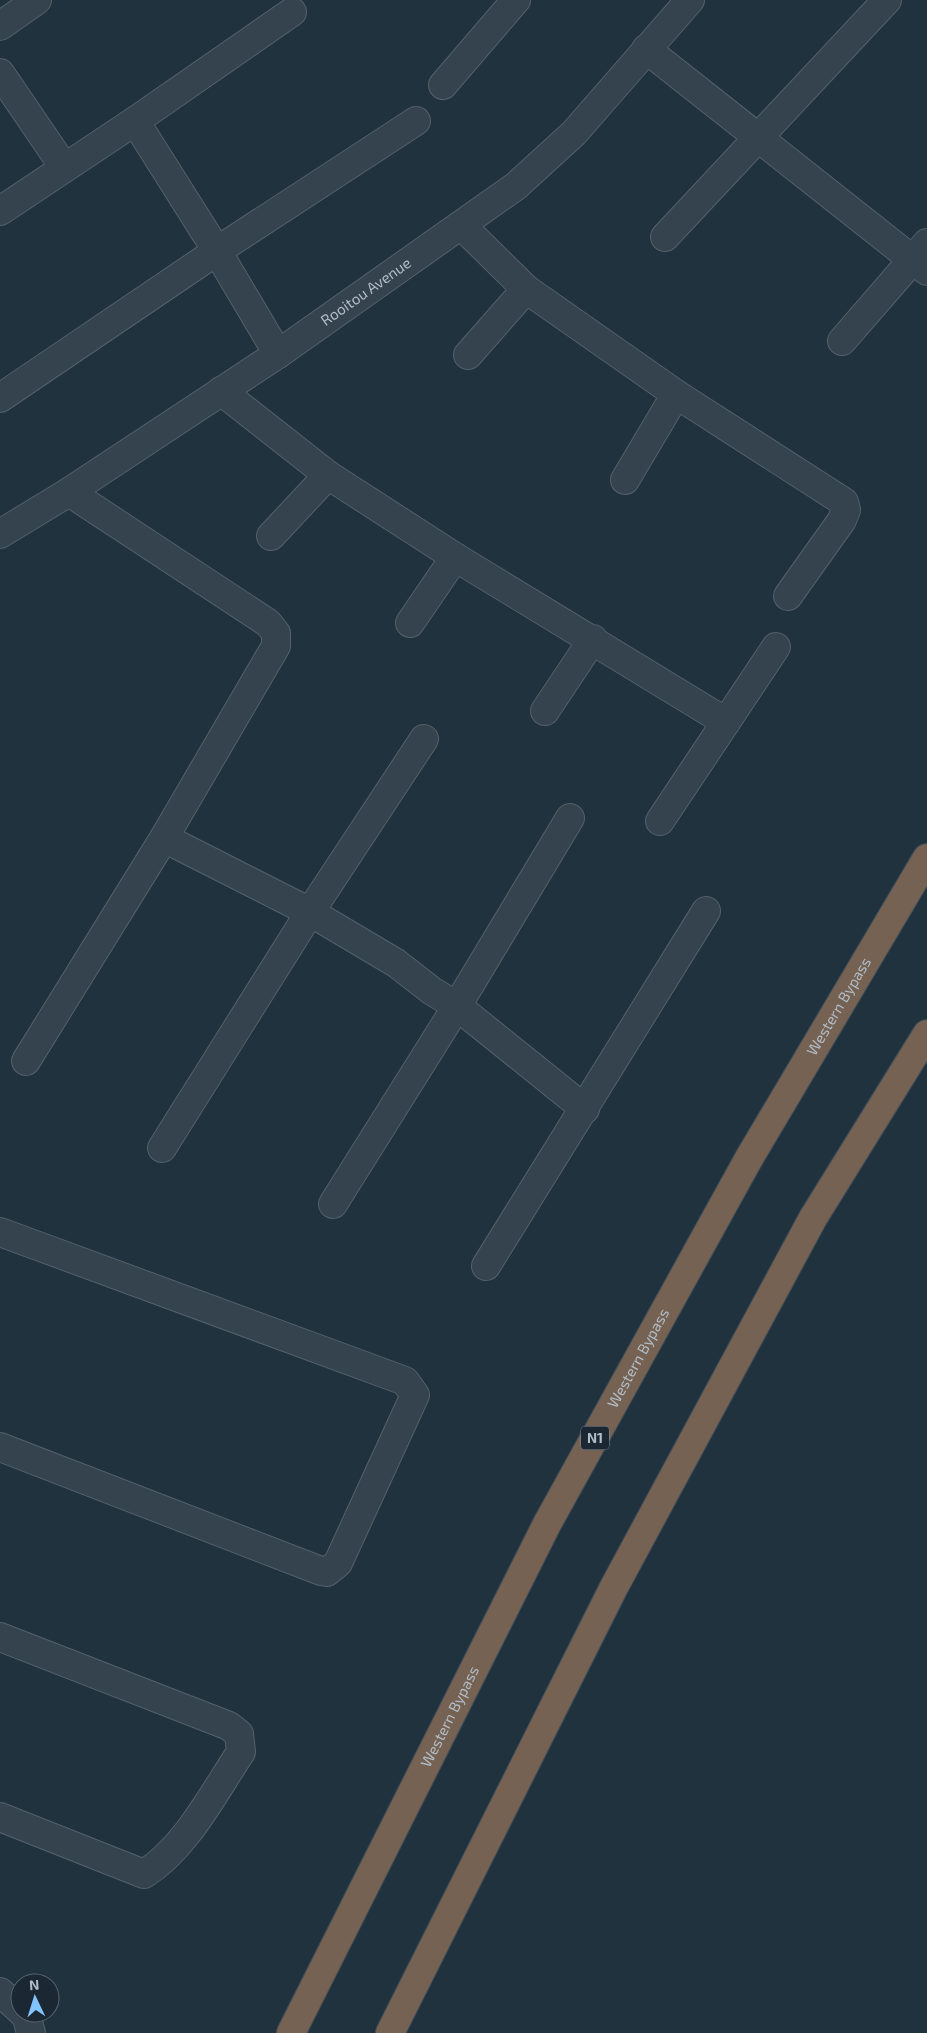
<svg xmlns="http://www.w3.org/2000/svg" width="927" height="2033" viewBox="0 0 927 2033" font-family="'Exo 2',sans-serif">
<rect width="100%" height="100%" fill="#21323f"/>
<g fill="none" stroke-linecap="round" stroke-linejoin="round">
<defs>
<g id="minor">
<path d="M0 26 37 0"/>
<path d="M646 49 927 271"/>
<path d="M0 73 64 167"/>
<path d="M443 85 516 0"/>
<path d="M135 121 217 251 278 354"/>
<path d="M0 211 135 121 292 12"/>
<path d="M462 226 526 289 676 394 844 502 846 510 842 520 788 596"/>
<path d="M665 237 887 0"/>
<path d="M842 341 927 243"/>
<path d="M468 355 526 289"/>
<path d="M221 391 328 475 455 557 726 722"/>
<path d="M0 398 217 251 416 121"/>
<path d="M625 480 676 394"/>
<path id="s1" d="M0 534 69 492 278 354 516 186 574 133 690 0"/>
<path d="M271 536 328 475"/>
<path d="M410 623 455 557"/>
<path d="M545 711 593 639"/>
<path d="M660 821 776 647"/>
<path d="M164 838 310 912 396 963 432 991 457 1006 585 1109"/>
<path d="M26 1061 164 838 276 646V633L268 623 69 492"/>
<path d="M162 1148 310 912 424 739"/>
<path d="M333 1204 457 1006 570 818"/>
<path d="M0 1232 405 1381 415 1395 338 1563 327 1572 321 1571 0 1447"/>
<path d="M486 1266 706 911"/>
<path d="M0 1637 229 1726 239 1734 241 1752C214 1792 186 1848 144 1874L0 1817"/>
<path d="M0 1992 20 2010"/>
<path d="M23 2013 27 2018 31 2033"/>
</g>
<g id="motorway">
<path id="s2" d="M291 2033 547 1524 748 1160 927 858"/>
<path d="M390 2033 614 1587 813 1218 927 1034"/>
</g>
</defs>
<!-- minor casing -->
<use href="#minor" stroke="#54616c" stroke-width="30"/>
<!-- motorway casing -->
<use href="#motorway" stroke="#414e59" stroke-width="30"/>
<!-- minor -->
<use href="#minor" stroke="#35434e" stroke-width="28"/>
<!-- motorway -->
<use href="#motorway" stroke="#756252" stroke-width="28"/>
</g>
<g text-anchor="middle" stroke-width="4" stroke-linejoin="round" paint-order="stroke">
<!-- shield labels -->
<rect fill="#1b2833" stroke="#84919d" stroke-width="1" x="581" y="1426.5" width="28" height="23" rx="4"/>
<g font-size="14" font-weight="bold" fill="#b1beca">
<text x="595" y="1443">N1</text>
</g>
<!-- street labels -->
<g font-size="15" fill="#b1beca" stroke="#1b2833">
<text dy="5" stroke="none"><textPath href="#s1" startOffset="439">Rooitou Avenue</textPath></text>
<text dy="5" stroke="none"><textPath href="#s2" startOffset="1164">Western Bypass</textPath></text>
<text dy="5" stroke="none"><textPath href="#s2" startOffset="759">Western Bypass</textPath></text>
<text dy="5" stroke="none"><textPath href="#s2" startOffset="354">Western Bypass</textPath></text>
</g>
</g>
<!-- north arrow -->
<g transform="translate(35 1998) rotate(356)"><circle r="24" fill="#1b2833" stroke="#57646f"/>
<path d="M0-4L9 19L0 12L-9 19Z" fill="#81c4ff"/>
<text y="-8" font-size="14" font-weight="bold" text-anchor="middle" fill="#b1beca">N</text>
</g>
</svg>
